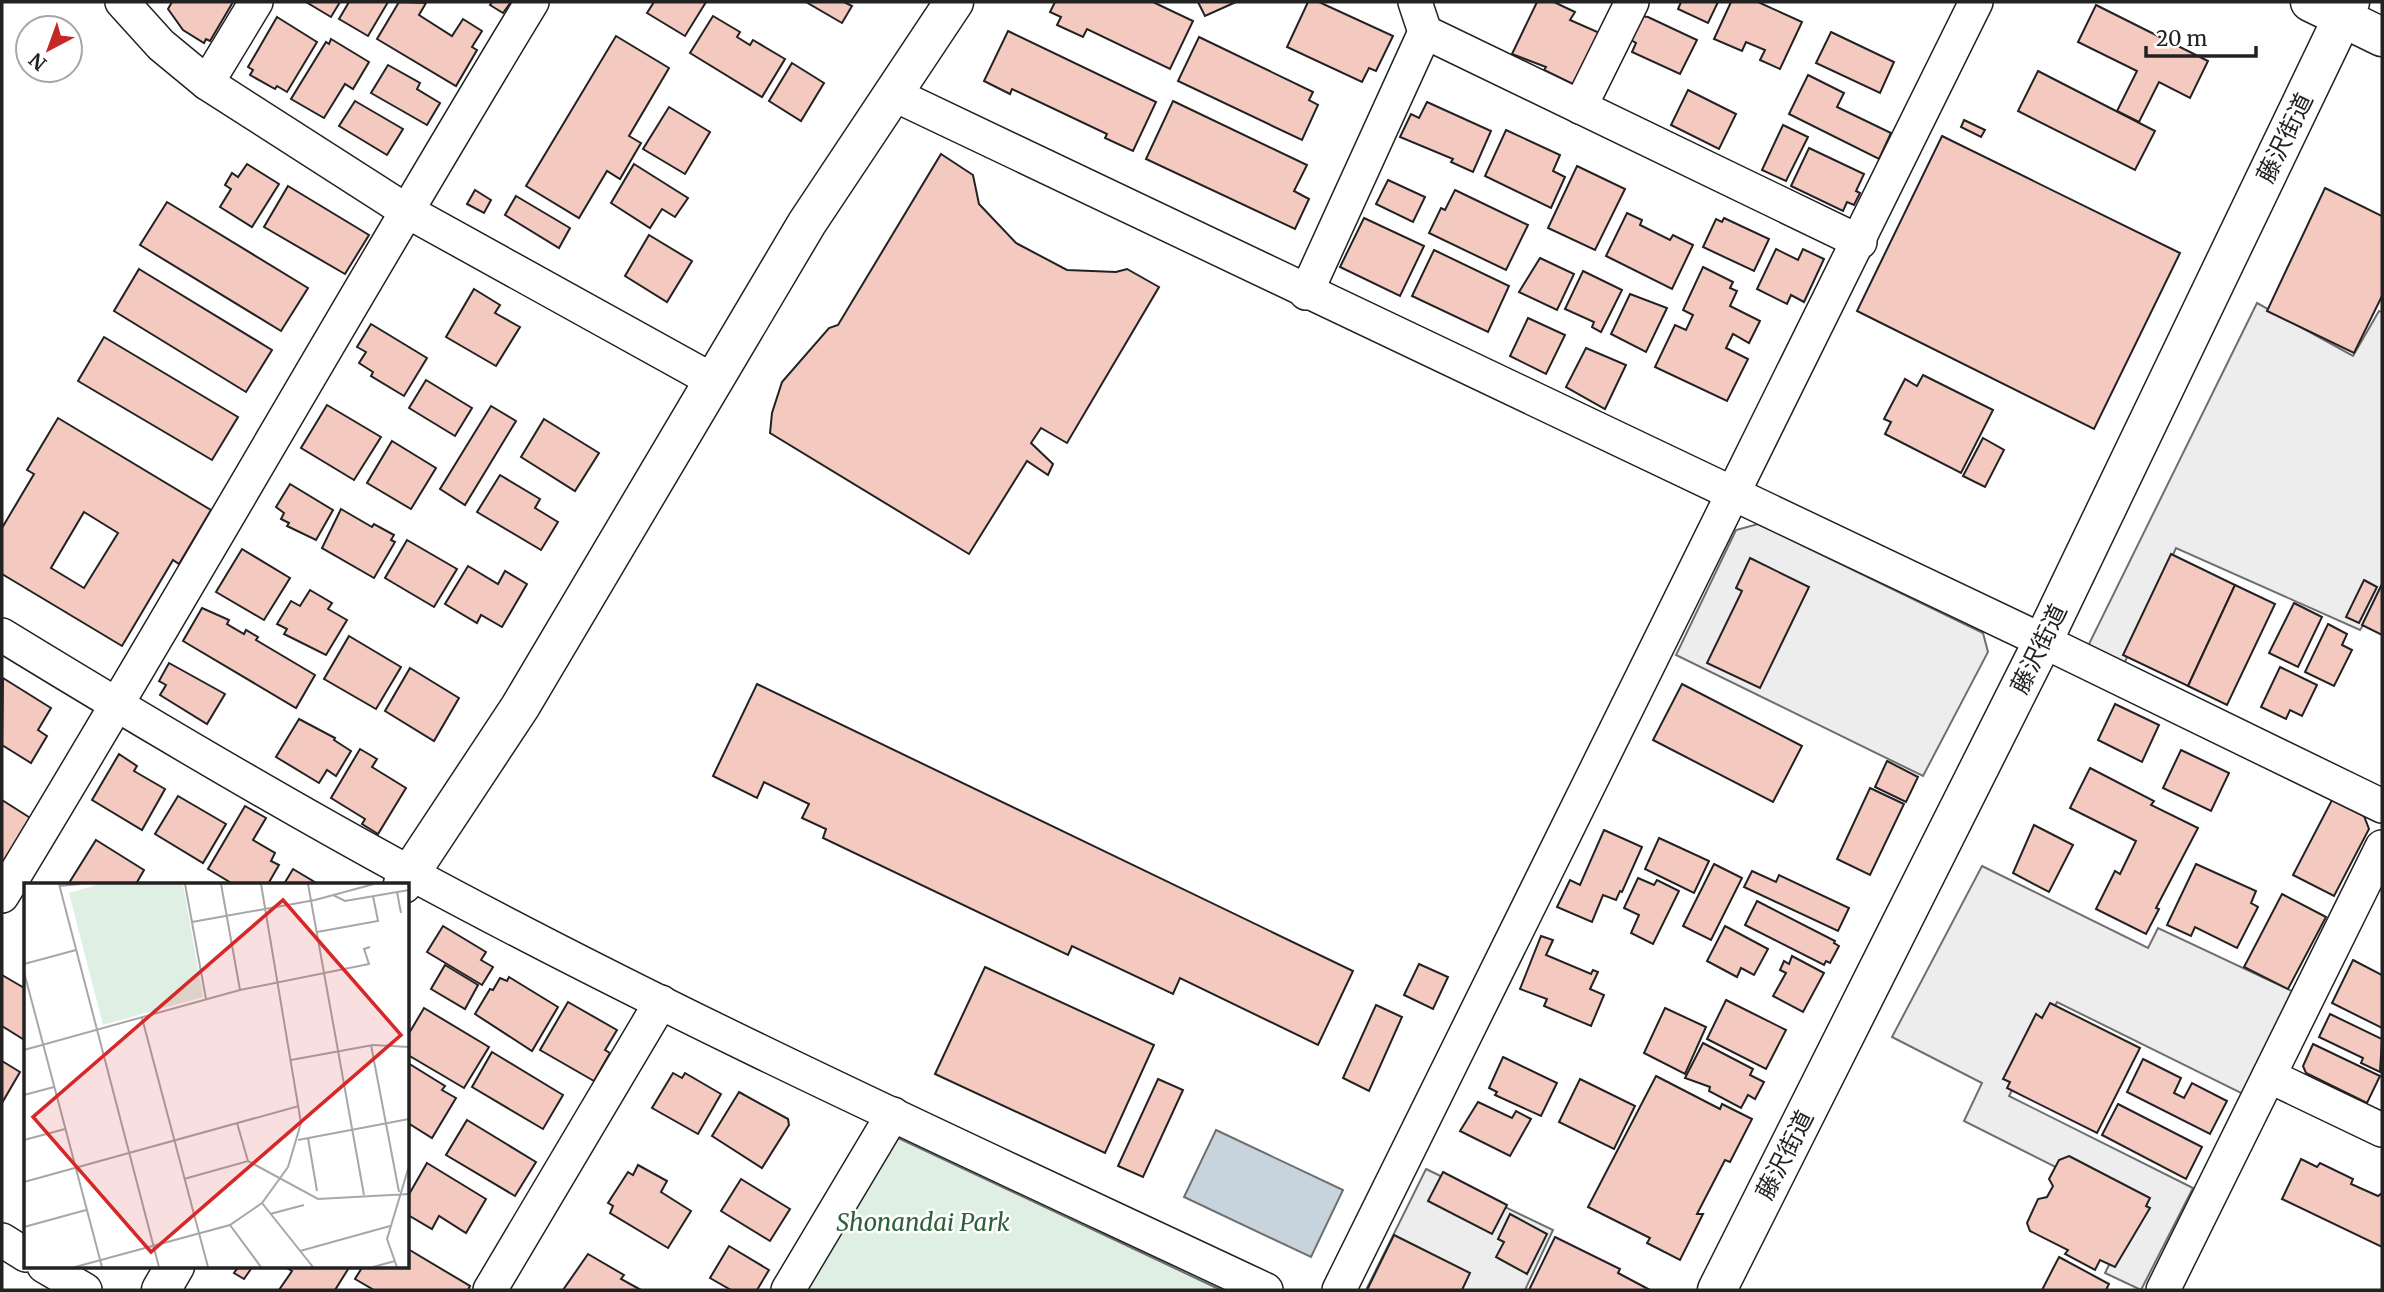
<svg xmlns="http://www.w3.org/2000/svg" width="2384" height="1292" viewBox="0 0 2384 1292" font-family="Merriweather,'Noto Sans JP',serif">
<rect width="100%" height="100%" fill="#fff"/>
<!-- green -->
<path fill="#e0efe3" stroke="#6f6f6f" stroke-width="2" d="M894 1136 1221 1290H802Z"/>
<!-- parking -->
<g fill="#ededed" stroke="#6f6f6f" stroke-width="2">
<path d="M2257 303 2353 356 2379 311 2382 312V596L2360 630 2176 548 2124 664 2088 646Z"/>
<path d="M1758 524 1983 633 1988 652 1923 776 1676 655 1736 530Z"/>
<path d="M1982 866 2148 948 2158 928 2294 992 2243 1094 2057 1002 2009 1096 2193 1188 2141 1290 2105 1273 2137 1208 1964 1121 1982 1083 1892 1037Z"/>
<path d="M1426 1169 1553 1230 1525 1290H1366Z"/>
</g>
<!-- water -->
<path fill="#c7d3dd" stroke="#6f6f6f" stroke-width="2" d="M1216 1130 1343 1190 1311 1257 1184 1197Z"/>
<!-- building -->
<g fill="#f3c9c0" stroke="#222" stroke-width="2" fill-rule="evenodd">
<path d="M172 2H233L210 41 206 39 204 43 183 30 168 9Z"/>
<path d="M306 2H340L331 17Z"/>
<path d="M349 2H388L368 36 339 19Z"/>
<path d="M399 2 426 3 419 15 452 36 463 19 482 31 472 47 477 50 456 86 377 39Z"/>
<path d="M492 2H511L503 13 490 5Z"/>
<path d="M654 2H706L685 36 647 13Z"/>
<path d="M806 2H844L852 6 842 23Z"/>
<path d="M1055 2H1153L1193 21 1170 69 1087 29 1083 37 1057 25 1061 17 1050 12Z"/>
<path d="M1198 2H1236L1205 16Z"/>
<path d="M1308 2H1319L1393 36 1376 71 1369 68 1362 82 1287 47Z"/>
<path d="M1537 2H1554L1575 12 1570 20 1602 34 1577 86 1544 70 1546 67 1512 54Z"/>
<path d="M1681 2H1718L1708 23 1678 9Z"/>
<path d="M1731 2H1758L1802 22 1780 69 1760 60 1765 50 1746 42 1742 51 1714 39Z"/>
<path d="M2096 5 2208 61 2190 98 2159 82 2139 122 2117 111 2137 71 2078 42Z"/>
<path d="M713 16 740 32 737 37 750 45 753 40 785 59 762 97 690 53Z"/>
<path d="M1640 16 1648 17 1697 40 1680 74 1632 52 1636 43 1629 39Z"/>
<path d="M277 17 317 42 287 92 277 86 275 89 250 75 253 70 248 67Z"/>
<path d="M1008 31 1156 102 1133 151 1105 138 1107 134 1012 89 1010 94 984 81Z"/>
<path d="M1831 32 1894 62 1880 93 1816 63Z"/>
<path d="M616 36 669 68 629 136 641 143 620 179 607 171 579 218 526 186Z"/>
<path d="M1199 37 1313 92 1309 100 1318 105 1302 140 1178 81Z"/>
<path d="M331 39 369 62 353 89 345 84 324 118 291 99 326 42 329 44Z"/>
<path d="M792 63 824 83 801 121 769 101Z"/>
<path d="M388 65 420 83 417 89 440 103 427 125 371 93Z"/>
<path d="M2038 71 2155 131 2135 170 2018 111Z"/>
<path d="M1808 75 1844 93 1837 107 1891 133 1879 159 1789 114Z"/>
<path d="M1688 90 1736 114 1719 149 1671 125Z"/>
<path d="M355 101 403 129 387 155 339 126Z"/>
<path d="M1173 101 1307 165 1294 191 1309 199 1295 229 1146 159Z"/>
<path d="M1427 102 1491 131 1473 172 1451 162 1453 159 1400 137 1411 114 1419 118Z"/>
<path d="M669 107 710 132 685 174 643 149Z"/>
<path d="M1964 120 1985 130 1981 137 1961 127Z"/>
<path d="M1783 125 1808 137 1786 181 1762 170Z"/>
<path d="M1506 130 1560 155 1553 171 1565 177 1551 208 1485 176Z"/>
<path d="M1942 136 2180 253 2094 429 1857 311Z"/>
<path d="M1809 148 1864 174 1856 191 1860 193 1854 205 1847 202 1843 211 1791 186Z"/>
<path d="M941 154 973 175 979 204 1016 243 1067 270 1116 272 1127 269 1159 287 1067 443 1041 428 1031 443 1053 464 1048 475 1027 461 969 554 770 433 772 413 782 382 829 328 838 325Z"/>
<path d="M247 164 279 184 252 227 220 207 231 189 225 185 232 173 238 177Z"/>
<path d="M634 164 688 198 675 217 662 209 650 228 611 203Z"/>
<path d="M1577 166 1625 189 1595 250 1548 228Z"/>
<path d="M1388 180 1425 197 1413 222 1376 204Z"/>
<path d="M288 186 369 235 345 274 264 227Z"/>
<path d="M2325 188 2382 216V296L2354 353 2267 311Z"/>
<path d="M475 190 491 200 484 213 467 204Z"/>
<path d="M1455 190 1528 225 1506 270 1429 233 1441 208 1445 210Z"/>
<path d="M516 196 570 228 559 248 505 215Z"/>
<path d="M167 202 308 288 281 331 140 245Z"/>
<path d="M1627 213 1642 220 1640 225 1670 240 1673 235 1693 245 1672 289 1606 256Z"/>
<path d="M1364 218 1424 246 1400 296 1340 267Z"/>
<path d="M1724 218 1769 239 1754 271 1703 247 1716 219 1722 222Z"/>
<path d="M649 235 692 261 667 302 625 276Z"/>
<path d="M1776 249 1798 260 1803 249 1824 259 1804 302 1791 295 1787 304 1757 289Z"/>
<path d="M1434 250 1509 286 1488 332 1412 296Z"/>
<path d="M1540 258 1574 274 1557 310 1519 292Z"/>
<path d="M1703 267 1733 282 1730 288 1737 291 1730 306 1760 321 1749 343 1733 334 1726 348 1748 359 1727 401 1655 367 1675 325 1686 330 1693 315 1683 310Z"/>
<path d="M139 269 272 350 246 392 114 311Z"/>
<path d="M1583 271 1622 290 1601 332 1592 327 1594 322 1565 309Z"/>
<path d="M474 289 500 305 495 313 520 327 496 366 446 337Z"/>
<path d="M1630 294 1667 308 1646 352 1611 334Z"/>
<path d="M1528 318 1565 335 1546 374 1510 356Z"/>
<path d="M371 324 427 358 404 396 371 376 373 372 359 363 366 352 357 347Z"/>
<path d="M104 337 238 417 212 460 78 381Z"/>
<path d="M1586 348 1626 365 1605 409 1566 387Z"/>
<path d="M1923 375 1993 410 1961 473 1885 434 1891 422 1884 419 1905 379 1917 386Z"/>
<path d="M426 380 472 408 455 436 409 408Z"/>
<path d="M327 405 381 437 354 480 301 448Z"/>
<path d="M491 406 516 421 465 505 440 489Z"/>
<path d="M58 418 211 510 179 564 173 560 122 646 2 574V528L34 474 27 470ZM84 512 118 533 84 588 51 568Z"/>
<path d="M544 419 599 453 575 491 521 457Z"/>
<path d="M1983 438 2004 450 1985 487 1963 476Z"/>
<path d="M392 441 436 468 411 509 367 483Z"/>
<path d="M500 475 540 499 535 508 558 522 541 550 477 512Z"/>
<path d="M290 484 333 510 316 540 287 526 289 523 281 519 284 513 276 507Z"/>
<path d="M341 509 372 527 374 524 394 535 391 540 395 542 374 578 322 548Z"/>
<path d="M407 540 457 569 434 607 385 578Z"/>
<path d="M242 549 290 578 264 620 216 592Z"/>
<path d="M2171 554 2235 585 2188 686 2123 655Z"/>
<path d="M1750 558 1809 587 1760 688 1707 663 1742 591 1736 588Z"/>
<path d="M468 566 498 584 505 571 527 584 502 627 481 615 477 623 445 604Z"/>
<path d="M2364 580 2377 587 2359 623 2346 617Z"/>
<path d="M2382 584V635L2362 625Z"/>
<path d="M2235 585 2275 604 2227 705 2188 686Z"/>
<path d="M310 590 332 603 328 609 347 620 326 655 284 634 287 629 277 624 291 601 300 606Z"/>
<path d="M2294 603 2322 617 2298 667 2269 653Z"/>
<path d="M202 608 229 620 227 624 244 634 246 630 258 637 256 640 315 675 296 708 183 641Z"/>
<path d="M2328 624 2347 634 2342 645 2352 650 2334 686 2305 672Z"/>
<path d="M349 636 401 667 376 709 324 679Z"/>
<path d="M169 663 225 694 207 724 160 695 166 685 159 681Z"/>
<path d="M2280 667 2317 685 2302 716 2290 710 2286 719 2261 707Z"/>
<path d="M410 668 459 698 434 741 385 711Z"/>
<path d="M3 678 51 708 38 730 47 736 31 763 2 745Z"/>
<path d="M757 684 1353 971 1318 1045 1180 978 1173 994 1072 946 1068 955 823 838 826 829 802 818 809 804 764 782 757 798 713 776Z"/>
<path d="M1682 684 1802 746 1773 802 1653 740Z"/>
<path d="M2115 704 2159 725 2142 762 2098 740Z"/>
<path d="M299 719 335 738 334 740 351 751 336 776 327 770 319 783 276 757Z"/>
<path d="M360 749 377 759 372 767 406 788 378 834 362 824 365 819 331 798Z"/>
<path d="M2181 750 2229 773 2211 811 2163 788Z"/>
<path d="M119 754 137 766 134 771 165 789 142 830 92 800Z"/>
<path d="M1887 761 1918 777 1906 802 1875 787Z"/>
<path d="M2090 768 2154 801 2151 805 2198 828 2156 908 2159 909 2146 934 2096 909 2115 871 2120 874 2136 841 2070 808Z"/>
<path d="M1870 788 1904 804 1870 875 1837 859Z"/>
<path d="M178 796 226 824 203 863 155 834Z"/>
<path d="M2 800 32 819 6 863 2 861Z"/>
<path d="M2332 800 2364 816 2369 829 2334 896 2293 875Z"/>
<path d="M245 806 266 818 253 840 275 853 271 861 279 865 268 884H233L208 869Z"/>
<path d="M2034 825 2073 845 2049 892 2013 873Z"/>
<path d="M1604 830 1642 847 1622 892 1620 891 1616 900 1603 895 1592 922 1557 907 1570 880 1580 885Z"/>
<path d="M1659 838 1709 861 1694 893 1645 869Z"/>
<path d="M96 840 144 870 136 884 69 883Z"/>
<path d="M1714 864 1742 878 1711 940 1683 926Z"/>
<path d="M2196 864 2256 891 2251 903 2258 907 2237 948 2195 927 2191 936 2167 925Z"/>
<path d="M293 869 318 884H284Z"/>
<path d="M1752 871 1776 882 1779 875 1849 908 1838 931 1744 887Z"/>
<path d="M1638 878 1654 885 1657 880 1679 891 1653 944 1631 933 1639 915 1624 908Z"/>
<path d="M2282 894 2326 917 2288 989 2244 967Z"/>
<path d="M1757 901 1835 941 1834 943 1839 946 1830 963 1826 961 1824 965 1745 925Z"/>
<path d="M443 926 486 952 481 960 493 967 482 985 427 952Z"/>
<path d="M1725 926 1768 949 1754 975 1741 968 1737 977 1707 961Z"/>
<path d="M1541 936 1553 940 1546 955 1591 974 1593 970 1598 972 1590 989 1604 995 1591 1026 1544 1006 1547 999 1520 989Z"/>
<path d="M1792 956 1824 973 1803 1012 1773 996 1786 973 1780 970 1784 961 1789 964Z"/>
<path d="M2353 960 2382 975V1028L2332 1003Z"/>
<path d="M1419 964 1448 977 1433 1009 1404 995Z"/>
<path d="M445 965 478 985 465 1009 431 989Z"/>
<path d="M985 967 1154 1045 1105 1153 935 1074Z"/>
<path d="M2 975 26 989V1041L2 1026Z"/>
<path d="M509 977 558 1007 532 1051 475 1014 490 989 493 990 500 978 507 981Z"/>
<path d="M1726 1000 1786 1030 1766 1069 1707 1039Z"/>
<path d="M568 1002 617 1030 605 1050 610 1053 594 1081 540 1050Z"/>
<path d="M2050 1003 2140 1048 2097 1133 2007 1088 2010 1082 2003 1079 2036 1014 2042 1018Z"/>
<path d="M1376 1005 1402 1017 1369 1091 1343 1078Z"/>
<path d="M424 1008 489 1047 464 1088 408 1055V1035Z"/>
<path d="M1665 1008 1706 1027 1685 1074 1644 1053Z"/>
<path d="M2330 1014 2382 1039 2380 1072 2361 1063 2363 1058 2319 1037Z"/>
<path d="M1703 1043 1753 1069 1750 1075 1764 1082 1755 1099 1748 1095 1741 1108 1709 1091 1710 1087 1685 1078Z"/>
<path d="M2313 1044 2380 1076 2367 1103 2306 1073 2303 1066Z"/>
<path d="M492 1052 563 1095 543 1129 472 1087Z"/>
<path d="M1503 1057 1557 1083 1541 1116 1495 1095 1497 1092 1489 1088Z"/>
<path d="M2143 1059 2181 1078 2174 1093 2184 1098 2192 1083 2227 1101 2210 1134 2127 1092Z"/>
<path d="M2 1061 20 1072 2 1103Z"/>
<path d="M408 1063 445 1086 442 1090 456 1098 432 1138 408 1123Z"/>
<path d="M673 1073 682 1078 685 1073 721 1094 698 1134 652 1108Z"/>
<path d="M1656 1076 1720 1109 1722 1104 1752 1119 1730 1162 1725 1160 1697 1214H1703L1680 1260 1647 1243 1650 1238 1588 1207Z"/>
<path d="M1158 1079 1183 1090 1143 1177 1118 1166Z"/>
<path d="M1580 1079 1635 1106 1614 1149 1559 1122Z"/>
<path d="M739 1092 788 1119 789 1125 762 1168 712 1136Z"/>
<path d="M1478 1102 1512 1118 1516 1111 1531 1119 1510 1156 1460 1131Z"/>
<path d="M2118 1104 2202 1147 2186 1179 2102 1135Z"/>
<path d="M467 1120 536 1162 515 1196 446 1155Z"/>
<path d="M2069 1156 2150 1198 2146 1206 2150 1208 2115 1267 2100 1260 2095 1270 2065 1254 2068 1250 2030 1231 2027 1223 2038 1199 2047 1197 2053 1186 2049 1179 2059 1160Z"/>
<path d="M2301 1159 2317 1167 2320 1163 2353 1179 2351 1184 2378 1196 2382 1193V1247L2282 1199Z"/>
<path d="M427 1163 486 1199 466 1233 439 1216 432 1229 408 1215V1196Z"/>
<path d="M638 1165 667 1181 661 1192 691 1211 668 1248 610 1213 613 1206 608 1203 628 1172 633 1175Z"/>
<path d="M1443 1172 1507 1205 1492 1234 1428 1201Z"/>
<path d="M741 1179 790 1209 770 1241 721 1211Z"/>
<path d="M1510 1214 1547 1234 1527 1274 1496 1257 1504 1242 1498 1239Z"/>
<path d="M1394 1235 1470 1273 1462 1290H1367Z"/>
<path d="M1555 1237 1620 1269 1618 1273 1650 1290H1529Z"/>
<path d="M729 1246 769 1270 757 1290H731L710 1278Z"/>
<path d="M408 1249 470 1286 468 1290H374L355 1279 363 1266H408Z"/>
<path d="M588 1254 624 1275 621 1279 641 1290H563Z"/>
<path d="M2059 1257 2109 1284 2106 1290H2042Z"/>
<path d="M239 1266H253L244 1279 234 1273Z"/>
<path d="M283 1266H350L335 1290H279L292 1271Z"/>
</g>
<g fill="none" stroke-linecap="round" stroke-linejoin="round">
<defs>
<g id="street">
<path d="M122 2 161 45 207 83 405 210 712 380"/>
<path d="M1415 2 1425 32 1860 242"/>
<path d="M207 83 256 2"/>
<path d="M891 93 2043 641 2382 806"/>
<path d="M1580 107 1632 2"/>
<path d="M1306 293 1425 32"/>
<path d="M2 635C136 717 272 798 410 873 689 1024 979 1155 1266 1290"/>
<path d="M2 896C182 600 352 298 532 2"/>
<path d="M2269 1076 2382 1130"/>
<path d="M2 1240 26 1255"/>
<path d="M44 1266 85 1290"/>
<path d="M490 1290 661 1002"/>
<path d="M788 1290 893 1114"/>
<path d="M1339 1290 1976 2"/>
<path d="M2163 1290 2382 847"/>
</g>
<g id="secondary">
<path d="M2310 2 2382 37"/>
<path d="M403 884 520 707 807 223 954 2"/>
<path d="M161 1290 175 1266"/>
</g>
<path id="highway" d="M1717 1290 2043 641 2350 2"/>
</defs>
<!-- street casing -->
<use href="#street" stroke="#222" stroke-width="36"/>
<!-- secondary casing -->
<use href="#secondary" stroke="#222" stroke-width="41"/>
<!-- highway casing -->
<use href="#highway" stroke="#222" stroke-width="41"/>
<!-- street -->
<use href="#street" stroke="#fff" stroke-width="33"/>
<!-- secondary -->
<use href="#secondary" stroke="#fff" stroke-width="38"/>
<!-- highway -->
<use href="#highway" stroke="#fff" stroke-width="38"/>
</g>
<g text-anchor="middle" stroke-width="5" stroke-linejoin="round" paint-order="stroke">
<!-- street labels -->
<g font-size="24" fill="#222" stroke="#fff">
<text transform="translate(2285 138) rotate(-64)" y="8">藤沢街道</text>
<text transform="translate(2039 649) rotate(-64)" y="8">藤沢街道</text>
<text transform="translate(1785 1155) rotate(-63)" y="8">藤沢街道</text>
</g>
<!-- park labels -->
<g font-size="24" font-style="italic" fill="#2f5e38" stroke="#fff">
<text x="923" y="1231">Shonandai Park</text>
</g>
</g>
<!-- overview -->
<g transform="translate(24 883)">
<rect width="385" height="385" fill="#fff"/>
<path d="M76 1H159L179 114 79 142 45 10Z" fill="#e0efe3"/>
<path fill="none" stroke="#a7a7a7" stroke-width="2" d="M35 1 135 384M161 1 182 116M197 1 216 107M284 1 340 312M35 3 56 1M373 9 377 30M309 12 321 18 385 7M168 39 291 17 350 1M293 49 354 38 349 13M0 81 52 67M0 89 78 384M118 135 184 384M347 162 375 309M0 167 216 107 345 81 340 66 346 64M267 177 349 162 385 164M0 212 30 204M213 240 224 278M284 255 293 308M0 257 41 246M274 257 385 236M160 296 224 278 294 316 385 311M0 299 275 223M238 320 289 384M246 331 280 322M206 342 237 384M0 344 62 327M276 368 366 343M51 384 206 342 238 320 264 284 277 240 237 1M349 384 371 378M373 384 363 356 385 283"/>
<path fill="#d62828" fill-opacity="0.15" stroke="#d62828" stroke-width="3.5" d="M259 17 377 152 127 369 9 234Z"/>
<rect width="385" height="385" fill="none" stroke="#222" stroke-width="3.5"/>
</g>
<!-- border -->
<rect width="2384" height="1292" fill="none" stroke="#222222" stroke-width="7"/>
<!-- north arrow -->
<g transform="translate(49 49) rotate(221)"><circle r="33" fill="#ffffff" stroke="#a7a7a7" stroke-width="2"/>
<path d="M0-5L12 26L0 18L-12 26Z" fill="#c62828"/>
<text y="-10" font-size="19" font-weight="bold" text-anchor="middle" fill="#222222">N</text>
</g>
<!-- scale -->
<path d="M2146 46v10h110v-10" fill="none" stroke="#222222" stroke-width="3.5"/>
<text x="2156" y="46" font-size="21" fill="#222222" stroke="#ffffff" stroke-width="5" paint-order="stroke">20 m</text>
</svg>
